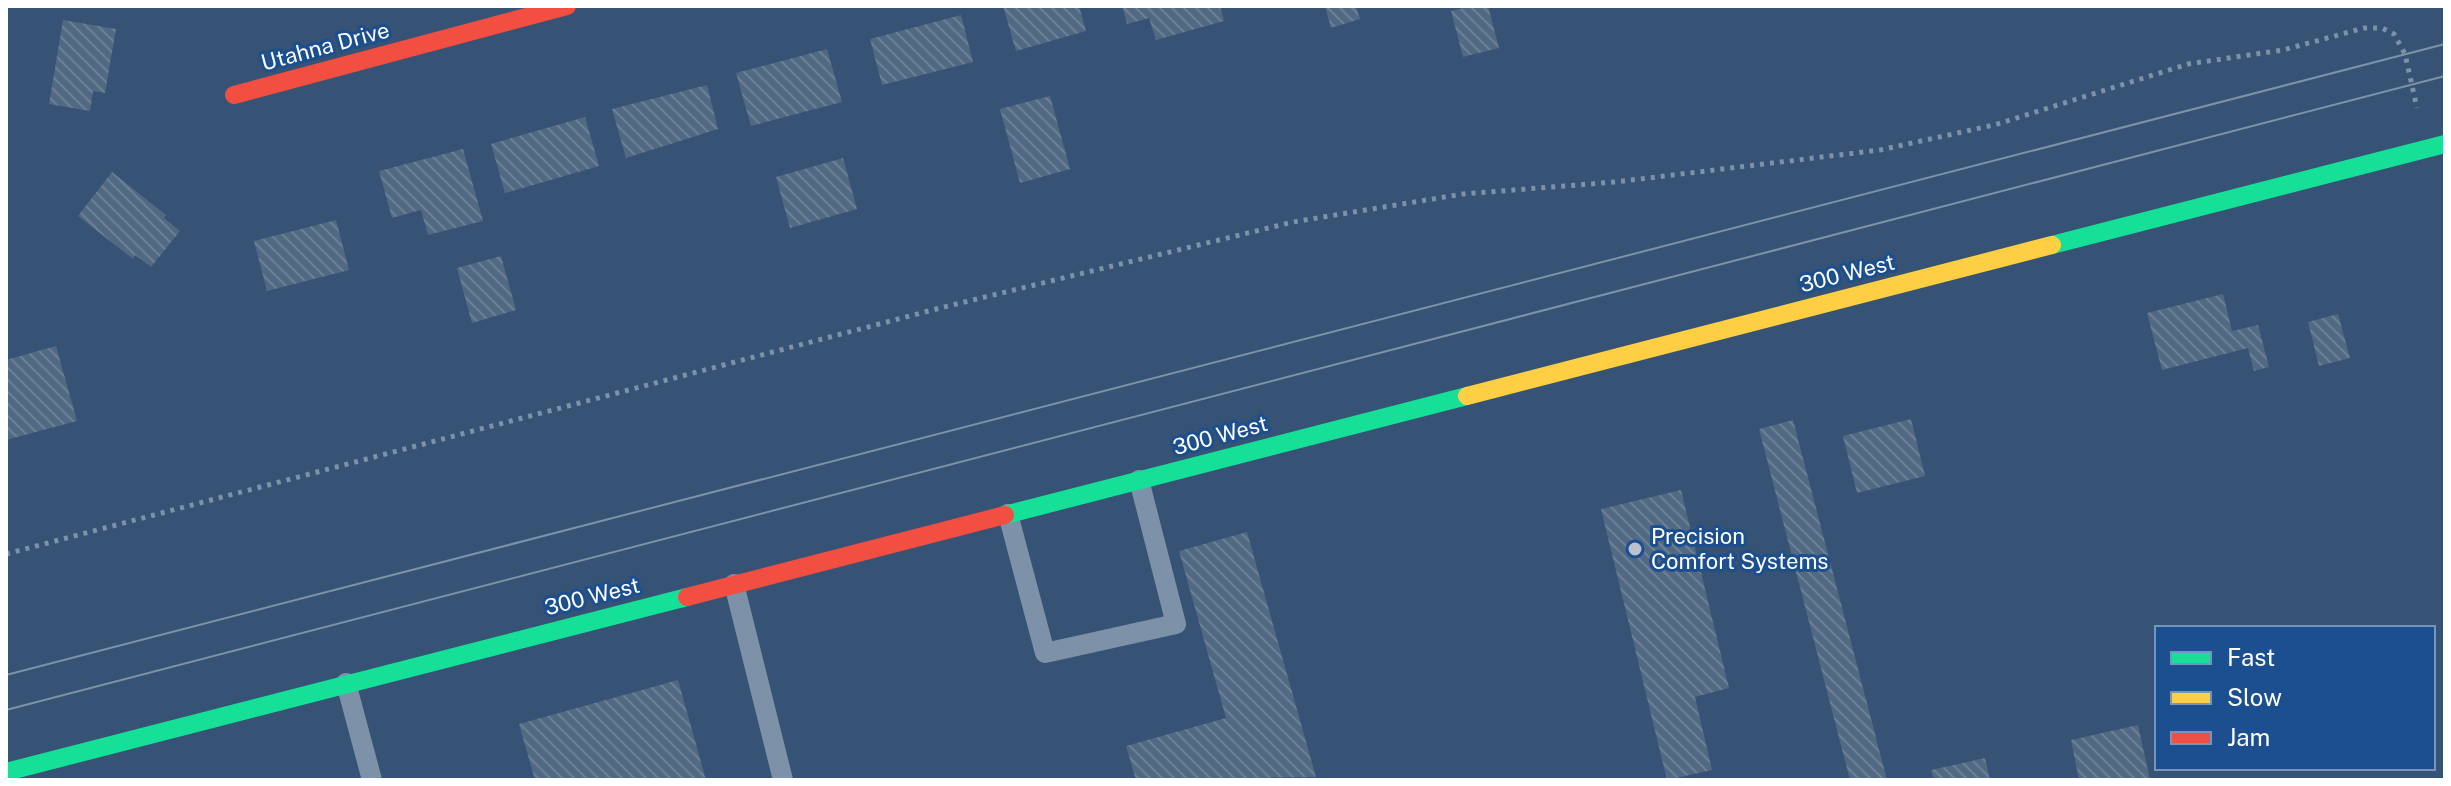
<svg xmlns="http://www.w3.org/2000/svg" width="2451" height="786" viewBox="0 0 2451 786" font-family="'Public Sans',sans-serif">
<defs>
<pattern id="building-back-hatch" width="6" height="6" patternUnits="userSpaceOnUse" patternTransform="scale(2)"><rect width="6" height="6" fill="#526984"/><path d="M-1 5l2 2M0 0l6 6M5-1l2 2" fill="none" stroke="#6c8096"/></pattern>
</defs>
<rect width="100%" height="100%" fill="#365274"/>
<!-- building -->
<g fill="url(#building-back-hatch)">
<path d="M1003 6H1079L1086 31 1016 51Z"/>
<path d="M1122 6H1220L1224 21 1156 40 1149 18 1127 24Z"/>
<path d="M1325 6H1356L1360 19 1331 28Z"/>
<path d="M1472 6H1488L1499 48 1463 57 1451 11Z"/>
<path d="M961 15 973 62 882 85 870 39Z"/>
<path d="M63 20 116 29 105 93 93 91 90 111 49 104Z"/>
<path d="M827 49 842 102 751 126 736 73Z"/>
<path d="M707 85 718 129 626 158 612 109Z"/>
<path d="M1050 96 1070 169 1020 183 1000 109Z"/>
<path d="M585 117 599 166 505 193 491 144Z"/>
<path d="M463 149 483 221 428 235 421 210 392 218 379 171Z"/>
<path d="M843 158 857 209 790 228 776 177Z"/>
<path d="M112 172 166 215 164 218 180 231 151 267 135 255 133 259 78 216Z"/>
<path d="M336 220 349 270 267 291 254 241Z"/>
<path d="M501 256 516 310 472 323 457 268Z"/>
<path d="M2223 294 2232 331 2258 325 2269 367 2254 371 2248 348 2162 370 2147 313Z"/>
<path d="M2338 314 2350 358 2319 366 2308 322Z"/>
<path d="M56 346 77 421 6 440V360Z"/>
<path d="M1911 419 1925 476 1857 493 1843 436Z"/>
<path d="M1793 420 1887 780H1850L1759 429Z"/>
<path d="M1681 490 1729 688 1695 697 1712 770 1667 780 1601 509Z"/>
<path d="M1247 532 1316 777 1136 780 1126 746 1226 718 1179 551Z"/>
<path d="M678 680 706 780H535L519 724Z"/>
<path d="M2138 725 2150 780H2079L2071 740Z"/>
<path d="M1985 758 1990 780H1934L1931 770Z"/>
</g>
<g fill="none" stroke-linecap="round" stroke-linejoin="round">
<!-- path -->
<path stroke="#7d92a8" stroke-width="5" stroke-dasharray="4 6" stroke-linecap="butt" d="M6 554 940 308 1293 222 1463 194 1615 182 1880 150 1994 125 2188 64 2283 50 2364 28H2382L2394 34 2405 54 2417 108"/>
<!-- lane -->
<g stroke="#7d92a8" stroke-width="20">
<path d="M1008 514 1045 653 1176 624 1139 480"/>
<path d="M734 584 783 780"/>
<path d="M346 683 372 780"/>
</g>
<!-- fast -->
<g stroke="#16e098" stroke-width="18">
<path d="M2052 245 2445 144"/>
<path d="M1005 515 1467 396"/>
<path d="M6 772 687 597"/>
</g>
<!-- slow -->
<path stroke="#ffcf43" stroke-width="18" d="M1467 396 2052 245"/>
<!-- jam -->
<g stroke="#f24e42" stroke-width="18">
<path d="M234 95 567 6"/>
<path d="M687 597 1005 515"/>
</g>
<!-- tram -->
<g stroke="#7e92a7" stroke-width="2">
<path d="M6 675 2445 44"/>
<path d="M6 710 2445 76"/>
</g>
</g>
<!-- markers -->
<circle fill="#b9c2ce" stroke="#1b4f8f" stroke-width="3" cx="1635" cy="549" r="8"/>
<g text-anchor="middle" stroke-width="6" stroke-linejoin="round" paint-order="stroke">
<!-- street labels -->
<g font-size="22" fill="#fff" stroke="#1b4f8f">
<text transform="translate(325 46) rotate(-15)" y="8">Utahna Drive</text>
<text transform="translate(1847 273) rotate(-14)" y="8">300 West</text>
<text transform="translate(1220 435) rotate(-15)" y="8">300 West</text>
<text transform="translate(592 596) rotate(-14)" y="8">300 West</text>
</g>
<!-- poi labels -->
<g font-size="22" fill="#fff" stroke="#1b4f8f" text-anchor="start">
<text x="1651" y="544">Precision<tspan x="1651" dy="25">Comfort Systems</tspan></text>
</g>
</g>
<!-- border -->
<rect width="2451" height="786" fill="none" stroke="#ffffff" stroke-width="16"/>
<!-- legend -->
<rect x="2155" y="626" width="280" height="144" fill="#1b4f8f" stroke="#7695bc" stroke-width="2"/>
<rect x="2171" y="652" width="40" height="12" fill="#16e098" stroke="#7695bc" stroke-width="2"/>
<text x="2227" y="666" font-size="24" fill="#ffffff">Fast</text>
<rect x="2171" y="692" width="40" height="12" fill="#ffcf43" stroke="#7695bc" stroke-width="2"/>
<text x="2227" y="706" font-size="24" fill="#ffffff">Slow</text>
<rect x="2171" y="732" width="40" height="12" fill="#f24e42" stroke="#7695bc" stroke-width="2"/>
<text x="2227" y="746" font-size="24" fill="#ffffff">Jam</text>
</svg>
